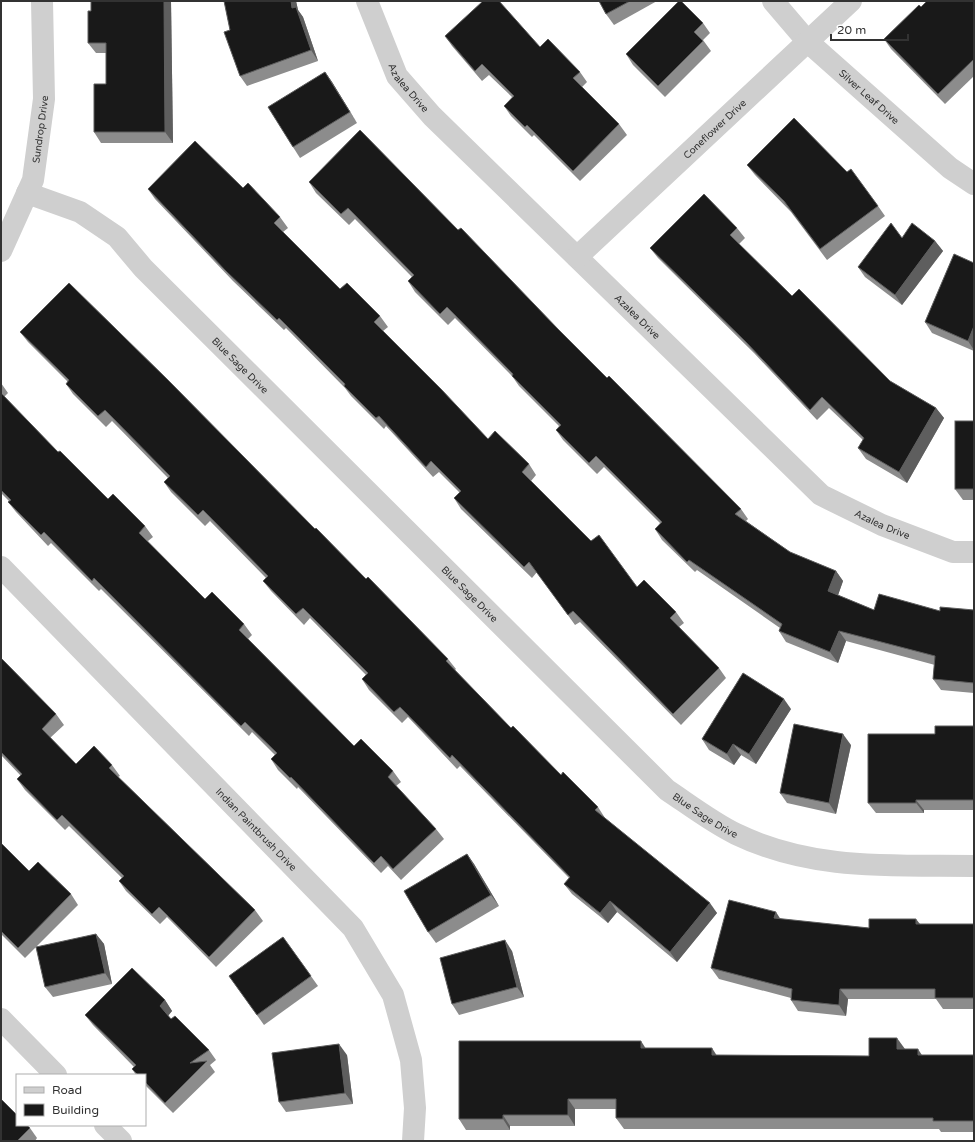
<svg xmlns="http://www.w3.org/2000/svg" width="975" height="1142" viewBox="0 0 975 1142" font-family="'Varela Round',sans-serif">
<rect width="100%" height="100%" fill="#fff"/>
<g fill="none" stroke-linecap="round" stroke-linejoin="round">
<!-- minor -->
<g stroke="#cfcfcf" stroke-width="22">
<path id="s1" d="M367 1 397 76 432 116 821 495 882 525 953 552H974"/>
<path id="s2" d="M773 1 808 42 950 168 974 184"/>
<path id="s3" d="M27 193 80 212 117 237 143 268 667 790C688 804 713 823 736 834 813 871 891 865 974 866"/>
<path id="s4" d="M1 251 33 180 44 99 42 1"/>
<path id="s5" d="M577 257 851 1"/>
<path id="s6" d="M1 567 353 928 393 995 411 1060 415 1108 413 1141"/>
<path d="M1 1019 56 1075"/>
<path d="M105 1125 121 1141"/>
</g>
</g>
<!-- wall -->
<g fill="#8c8c8c">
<path d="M91 1H171L173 143H101L94 132 106 84V53H96L88 43 91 11Z"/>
<path d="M224 1H296L298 10 303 17 318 61 247 86 240 76 230 30Z"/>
<path d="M599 1H657L614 25 606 14Z"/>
<path d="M974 1V76L945 104 891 49 884 39 921 7Z"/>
<path d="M703 23 710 33 703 40 711 51 665 97 633 65 626 54Z"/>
<path d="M445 36 540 47 580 72 587 82 582 87 619 124 627 135 580 181 534 135 532 137 511 116 504 106 512 97 489 75 482 81 452 46Z"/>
<path d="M325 72 332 82 357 123 300 158 293 147Z"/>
<path d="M747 165 847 172 878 206 885 216 827 260 791 212 755 175Z"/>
<path d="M309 182 458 230 607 378 741 509 748 519 746 521 790 552 836 571 843 581 838 595 874 610 940 611 974 610V693L941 690 933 679 935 665 846 641 838 663 786 642 779 631 780 628 697 570 695 572 662 540 655 529 660 523 604 467 597 474 563 440 556 430 559 426 519 386 512 376 455 318 448 325 415 292 408 281 412 277 355 219 349 225 316 193Z"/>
<path d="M243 188 280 217 288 228 283 232 340 289 380 316 388 327 383 331 488 439 529 464 536 475 531 481 637 587 676 612 684 623 679 627 719 668 726 678 681 725 580 622 575 625 537 572 532 578 461 509 454 498 460 493 439 472 433 477 386 426 384 429 351 396 345 388 286 328 284 330 233 281 155 199 148 189Z"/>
<path d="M737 228 745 238 739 244 792 296 890 381 936 408 944 418 907 483 866 459 858 448 863 440 829 408 817 420 754 353 658 258 650 248Z"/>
<path d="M902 238 935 241 943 251 902 305 865 277 858 267Z"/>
<path d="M974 263V351L932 333 925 322Z"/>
<path d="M20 332 315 529 448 659 456 669 455 670 511 728 561 775 598 807 605 818 717 913 677 962 617 912 608 923 572 894 564 884 569 878 460 766 457 769 408 717 402 723 369 690 362 679 366 675 310 618 304 625 271 591 263 581 266 578 210 521 205 526 171 492 164 482 168 478 112 421 106 427 73 394 66 384 68 382 28 342Z"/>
<path d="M1 383 8 393 4 397 58 452 108 499 145 526 153 537 148 541 205 599 244 624 252 635 248 639 354 746 393 771 401 782 396 786 436 829 444 839 401 880 388 866 381 873 298 787 297 789 278 770 271 759 275 755 252 732 249 736 101 589 99 591 51 543 48 546 16 512 8 502 9 501 1 493Z"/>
<path d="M974 421V500H963L955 489Z"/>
<path d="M1 658 56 714 64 725 50 738 76 764 112 765 120 776 118 777 255 910 263 921 216 967 167 917 160 924 126 891 119 881 122 878 69 826 65 830 25 790 17 779 21 776 1 755Z"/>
<path d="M791 709 756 764 741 755 734 765 709 750 702 739Z"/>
<path d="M974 726V810H924V813H876L868 803 935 734Z"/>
<path d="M851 745 836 814 787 803 780 793Z"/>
<path d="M1 843 29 871 71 894 78 905 25 958 1 934Z"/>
<path d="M467 854 474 864 499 906 436 943 428 932Z"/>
<path d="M781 919 869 928 920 924H974V1009H943L936 999H848L846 1016 798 1011 791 1000V998L719 979 711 968Z"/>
<path d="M96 934 104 944 112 984 53 997 45 987Z"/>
<path d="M283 937 318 986 264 1025 229 976Z"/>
<path d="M512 951 524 997 459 1015 452 1004Z"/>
<path d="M165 1000 172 1011 168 1016 171 1019 209 1050 216 1060 210 1065 215 1072 173 1113 145 1085V1075H136L132 1069 134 1067 93 1025 85 1015Z"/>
<path d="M646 1048 717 1055 869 1056 905 1049 922 1055H974V1132H941L939 1129H624L616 1118V1109H575V1126H510V1130H466L459 1119Z"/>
<path d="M347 1055 353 1104 286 1112 279 1102Z"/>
<path d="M30 1128 37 1138 35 1141H1Z"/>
</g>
<!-- shaded-wall -->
<g fill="#5e5e5e">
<path d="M164 1H171L173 143 165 132Z"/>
<path d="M291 1H296L298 10 303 17 318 61 311 50 292 8Z"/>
<path d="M325 72 332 82 357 123 350 112Z"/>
<path d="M935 241 943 251 902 305 895 295Z"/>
<path d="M974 326V350L968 341Z"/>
<path d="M936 408 944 418 907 483 899 472Z"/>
<path d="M836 571 843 581 836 601 828 591Z"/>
<path d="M839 631 846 641 838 663 830 652Z"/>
<path d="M784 699 791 709 756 764 749 754Z"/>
<path d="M843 734 851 745 836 814 829 803Z"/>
<path d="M733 744 741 755 734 765 727 754Z"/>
<path d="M916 800 924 810V813L916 803Z"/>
<path d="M467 854 474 864 499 906 491 895Z"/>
<path d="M610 901 617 912 608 923 600 913Z"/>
<path d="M710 903 717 913 677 962 670 952Z"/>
<path d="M776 912 783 923 774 918Z"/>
<path d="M916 919 924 929 916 924Z"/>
<path d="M96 934 104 944 112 984 105 973Z"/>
<path d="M505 940 512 951 524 997 517 987Z"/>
<path d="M840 989 848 999 846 1016 839 1005Z"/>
<path d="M165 1000 172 1011 167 1017 160 1006Z"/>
<path d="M897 1038 905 1049H897Z"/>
<path d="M641 1041 648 1052 641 1048Z"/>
<path d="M339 1044 347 1055 353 1104 345 1093Z"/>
<path d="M712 1048 719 1059 712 1055Z"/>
<path d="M918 1049 925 1060 918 1055Z"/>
<path d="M568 1099 575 1109V1126L568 1115Z"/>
<path d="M503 1115 510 1126V1130L503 1119Z"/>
</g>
<!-- building -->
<g fill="#191919" stroke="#5e5e5e">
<path d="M91 1H164L165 132H94V84H106V43H88V11H91Z"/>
<path d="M224 1H291L292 8 296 7 311 50 240 76 224 32 230 30Z"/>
<path d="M483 1H499L540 47 548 39 580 72 573 78 619 124 573 171 527 125 525 127 504 106 514 96 482 64 475 71 445 36Z"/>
<path d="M599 1H630L606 14Z"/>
<path d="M679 1H681L703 23 694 32 703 41 658 86 626 54Z"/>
<path d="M927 1H974V59L938 94 884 39 919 5 921 7Z"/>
<path d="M325 72 350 112 293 147 268 107Z"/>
<path d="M794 118 847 172 851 169 878 206 820 249 784 201 747 165Z"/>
<path d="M360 130 458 230 461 228 558 329 607 378 609 376 741 509 735 514 790 552 836 571 828 591 874 610 879 594 940 611V607L974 610V683L933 679 935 656 839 631 830 652 779 631 782 624 689 560 687 562 655 529 662 522 596 456 589 463 556 430 561 425 512 376 513 374 447 307 440 314 408 281 414 275 348 208 341 214 309 182Z"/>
<path d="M195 141 243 188 248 183 280 217 274 223 340 289 347 283 380 316 374 322 441 389 488 439 495 431 529 464 522 472 591 541 599 535 637 587 644 580 676 612 670 618 719 668 673 714 573 611 568 615 529 562 524 567 454 498 461 491 431 461 426 467 379 416 376 418 344 386 345 384 279 318 277 320 226 271 148 189Z"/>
<path d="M704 194 737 228 730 235 792 296 799 289 890 381 936 408 899 472 858 448 864 438 822 397 810 410 746 342 650 248Z"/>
<path d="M891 223 902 238 912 223 935 241 895 295 858 267Z"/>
<path d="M954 254 974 263V326L968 341 925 322Z"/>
<path d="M69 283 168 380 315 529 316 528 366 579 368 577 448 659 446 661 511 728 513 726 561 775 563 772 598 807 595 810 710 903 670 952 610 901 600 913 564 884 570 877 452 755 450 758 400 707 394 712 362 679 368 673 303 608 296 614 263 581 268 576 203 510 198 515 164 482 170 476 105 410 98 416 66 384 69 380 20 332Z"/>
<path d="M1 393 58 452 60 451 108 499 113 494 145 526 139 533 205 599 212 592 244 624 239 630 354 746 361 739 393 771 388 777 436 829 393 869 381 856 374 863 291 777 290 778 271 759 277 753 245 722 241 726 94 578 92 581 44 532 41 535 8 502 11 500 1 490Z"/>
<rect x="955" y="421" width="19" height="68"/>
<path d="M1 658 56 714 42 729 76 764 94 746 112 765 109 768 255 910 209 957 159 907 152 914 119 881 124 876 62 815 57 820 17 779 22 774 1 752Z"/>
<path d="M743 673 784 699 749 754 733 744 727 754 702 739Z"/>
<path d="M794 724 843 734 829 803 780 793Z"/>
<path d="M935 726H974V800H916V803H868V734H935Z"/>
<path d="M1 843 29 871 38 862 71 894 18 948 1 931Z"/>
<path d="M467 854 491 895 428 932 404 891Z"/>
<path d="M729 900 776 912 774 918 869 928V919H916V924H974V998H935V989H840L839 1005 791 1000 792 989 711 968Z"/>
<path d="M96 934 105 973 45 987 36 947Z"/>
<path d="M283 937 311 976 257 1015 229 976Z"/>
<path d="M505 940 517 987 452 1004 440 958Z"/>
<path d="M132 968 165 1000 160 1006 171 1019 175 1016 209 1050 190 1063 207 1061 165 1103 145 1082V1075H138L132 1069 136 1065 85 1015Z"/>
<path d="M869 1038H897V1049H918V1055H974V1121H933V1118H616V1099H568V1115H503V1119H459V1041H641V1048H712V1055L869 1056Z"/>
<path d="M339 1044 345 1093 279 1102 272 1053Z"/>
<path d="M1 1099 17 1115V1125H27L30 1128 17 1141H1Z"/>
</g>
<g text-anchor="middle" stroke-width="4" stroke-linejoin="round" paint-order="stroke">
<!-- street labels -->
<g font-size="10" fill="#323232" stroke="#fff">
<text dy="4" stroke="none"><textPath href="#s1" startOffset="97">Azalea Drive</textPath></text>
<text dy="4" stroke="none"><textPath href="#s2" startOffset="136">Silver Leaf Drive</textPath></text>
<text dy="4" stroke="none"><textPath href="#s4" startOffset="129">Sundrop Drive</textPath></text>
<text dy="4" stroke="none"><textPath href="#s5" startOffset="188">Coneflower Drive</textPath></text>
<text dy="4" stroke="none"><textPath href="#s1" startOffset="421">Azalea Drive</textPath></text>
<text dy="4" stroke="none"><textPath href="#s3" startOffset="279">Blue Sage Drive</textPath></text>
<text dy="4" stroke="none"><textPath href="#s1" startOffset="745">Azalea Drive</textPath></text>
<text dy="4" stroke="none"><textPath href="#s3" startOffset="603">Blue Sage Drive</textPath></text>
<text dy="4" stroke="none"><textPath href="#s3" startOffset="927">Blue Sage Drive</textPath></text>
<text dy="4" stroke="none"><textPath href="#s6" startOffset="366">Indian Paintbrush Drive</textPath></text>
</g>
</g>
<!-- border -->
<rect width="975" height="1142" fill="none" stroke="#323232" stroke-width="4"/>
<!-- legend -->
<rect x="16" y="1074" width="130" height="52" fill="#ffffff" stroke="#adadad"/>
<rect x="24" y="1087" width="20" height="6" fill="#cfcfcf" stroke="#adadad"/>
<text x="52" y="1094" font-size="12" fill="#323232">Road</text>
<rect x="24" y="1104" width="20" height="12" fill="#191919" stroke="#adadad"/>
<text x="52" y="1114" font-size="12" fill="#323232">Building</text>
<!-- scale -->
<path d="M831 34v6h77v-6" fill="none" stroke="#323232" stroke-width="2"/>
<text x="837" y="34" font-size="12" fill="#323232" stroke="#ffffff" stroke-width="3" paint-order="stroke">20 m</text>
</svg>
